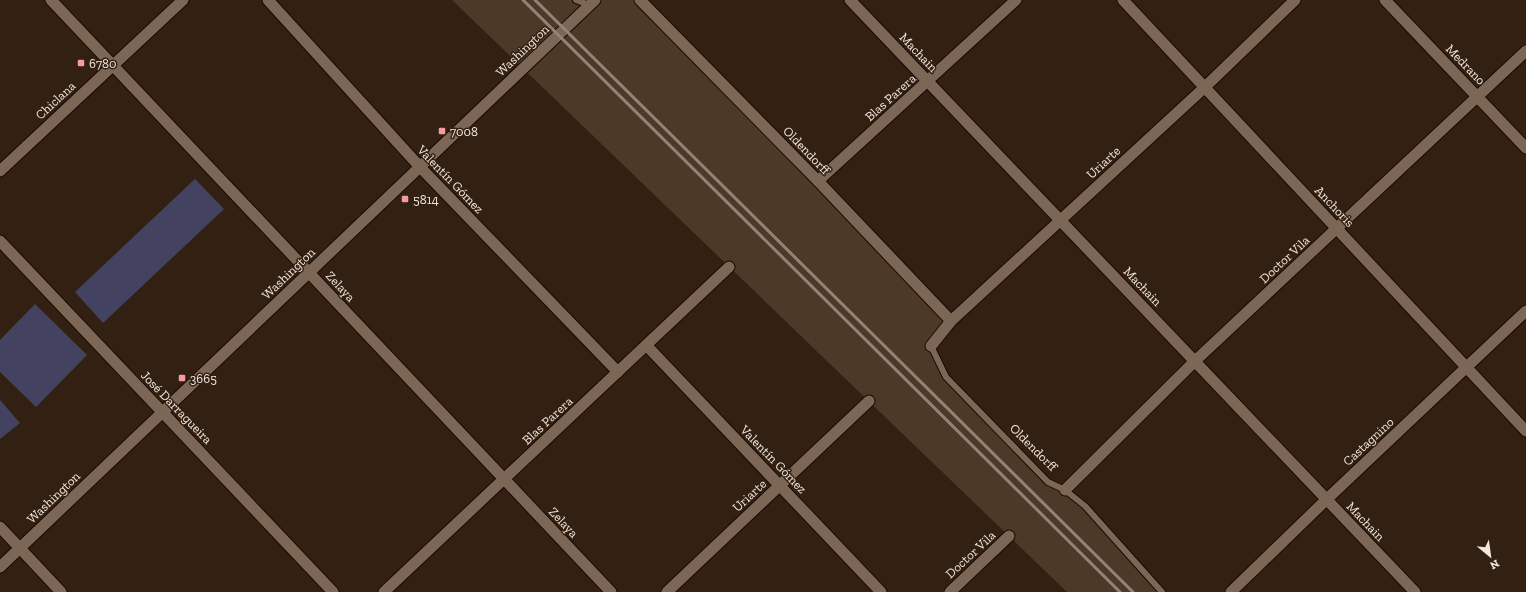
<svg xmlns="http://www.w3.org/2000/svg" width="1526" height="592" viewBox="0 0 1526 592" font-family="'Zilla Slab',serif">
<rect width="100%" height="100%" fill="#322113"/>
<!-- green -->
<path fill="#4d3928" d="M452 0H576L589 5 595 0H640L951 321 931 346 946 377 1048 482 1085 506 1162 592H1067Z"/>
<!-- building -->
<g fill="#434361">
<path d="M195 179 224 209 103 323 75 292Z"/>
<path d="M35 304 87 355 36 407 0 372V340Z"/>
<path d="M0 400 20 423 0 439Z"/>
</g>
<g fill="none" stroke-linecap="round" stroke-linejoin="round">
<defs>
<g id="service">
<path d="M576 0 589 5"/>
<path d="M931 346 946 377 1048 482 1065 490 1085 506 1162 592"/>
</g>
<g id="minor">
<path d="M51 0 611 592"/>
<path d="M268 0 420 167 618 372"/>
<path d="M640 0 818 181 951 321"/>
<path d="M850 0 1415 592"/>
<path d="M1123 0 1526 431"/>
<path d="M1385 0 1526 148"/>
<path d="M0 171 183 0"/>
<path d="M818 181 1016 0"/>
<path d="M0 241 333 592"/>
<path d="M647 346 881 592"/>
<path d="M931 346 951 321 1205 87 1295 0"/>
<path d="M1065 490 1195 361 1526 51"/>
<path d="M0 527 61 592"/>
<path d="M0 567 595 0"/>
<path d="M384 592 729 267"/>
<path d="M667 592 869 401"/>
<path d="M950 592 1009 536"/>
<path d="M1231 592 1327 499 1526 311"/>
</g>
</defs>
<!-- service casing -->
<use href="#service" stroke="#1a0a01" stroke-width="8"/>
<!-- minor casing -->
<use href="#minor" stroke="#1a0a01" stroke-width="13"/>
<!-- service -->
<use href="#service" stroke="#7c6757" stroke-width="6"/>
<!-- minor -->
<use href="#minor" stroke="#7c6757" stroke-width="11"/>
<!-- rail -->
<g stroke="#928378" stroke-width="3">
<path d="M523 0 1120 592"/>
<path d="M535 0 1133 592"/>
</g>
</g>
<!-- markers -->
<g fill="#f59b9c" stroke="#322113" stroke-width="1.5">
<rect x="77" y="59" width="8" height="8" rx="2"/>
<rect x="438" y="127" width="8" height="8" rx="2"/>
<rect x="401" y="195" width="8" height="8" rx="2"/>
<rect x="178" y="374" width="8" height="8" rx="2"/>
</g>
<g text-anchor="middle" stroke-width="3" stroke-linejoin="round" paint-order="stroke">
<!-- street labels -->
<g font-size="13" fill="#f3e6dd" stroke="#322113">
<text transform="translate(522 50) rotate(-44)" y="5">Washington</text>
<text transform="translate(919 52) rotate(46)" y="5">Machain</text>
<text transform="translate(1466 64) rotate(46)" y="5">Medrano</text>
<text transform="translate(890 97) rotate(-42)" y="5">Blas Parera</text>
<text transform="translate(55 100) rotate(-43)" y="5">Chiclana</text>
<text transform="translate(807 150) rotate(46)" y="5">Oldendorff</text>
<text transform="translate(1103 162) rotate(-43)" y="5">Uriarte</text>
<text transform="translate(451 179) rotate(46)" y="5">Valentín Gómez</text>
<text transform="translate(1335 206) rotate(47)" y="5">Anchoris</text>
<text transform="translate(1284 259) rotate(-43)" y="5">Doctor Vila</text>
<text transform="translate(288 273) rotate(-44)" y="5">Washington</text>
<text transform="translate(341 286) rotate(47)" y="5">Zelaya</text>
<text transform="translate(1143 286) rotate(46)" y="5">Machain</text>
<text transform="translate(177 407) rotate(46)" y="5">José Darragueira</text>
<text transform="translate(547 420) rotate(-43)" y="5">Blas Parera</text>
<text transform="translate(1368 441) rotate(-43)" y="5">Castagnino</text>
<text transform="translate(1034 447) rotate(45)" y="5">Oldendorff</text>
<text transform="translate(774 459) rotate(46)" y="5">Valentín Gómez</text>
<text transform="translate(749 495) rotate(-43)" y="5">Uriarte</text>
<text transform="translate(53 497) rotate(-44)" y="5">Washington</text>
<text transform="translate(1366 521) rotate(46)" y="5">Machain</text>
<text transform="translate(564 522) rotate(47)" y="5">Zelaya</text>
<text transform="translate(970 554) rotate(-43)" y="5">Doctor Vila</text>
</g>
<!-- poi labels -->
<g font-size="13" fill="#f3e6dd" stroke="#322113" text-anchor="start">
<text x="89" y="68">6780</text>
<text x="450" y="136">7008</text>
<text x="413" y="204">5814</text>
<text x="190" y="383">3665</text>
</g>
</g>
<!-- north arrow -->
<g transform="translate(1490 556) rotate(151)" stroke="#322113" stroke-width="3" paint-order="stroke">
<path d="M0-3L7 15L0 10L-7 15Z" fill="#f3e6dd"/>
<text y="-6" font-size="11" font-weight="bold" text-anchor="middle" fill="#f3e6dd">N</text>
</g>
</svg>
